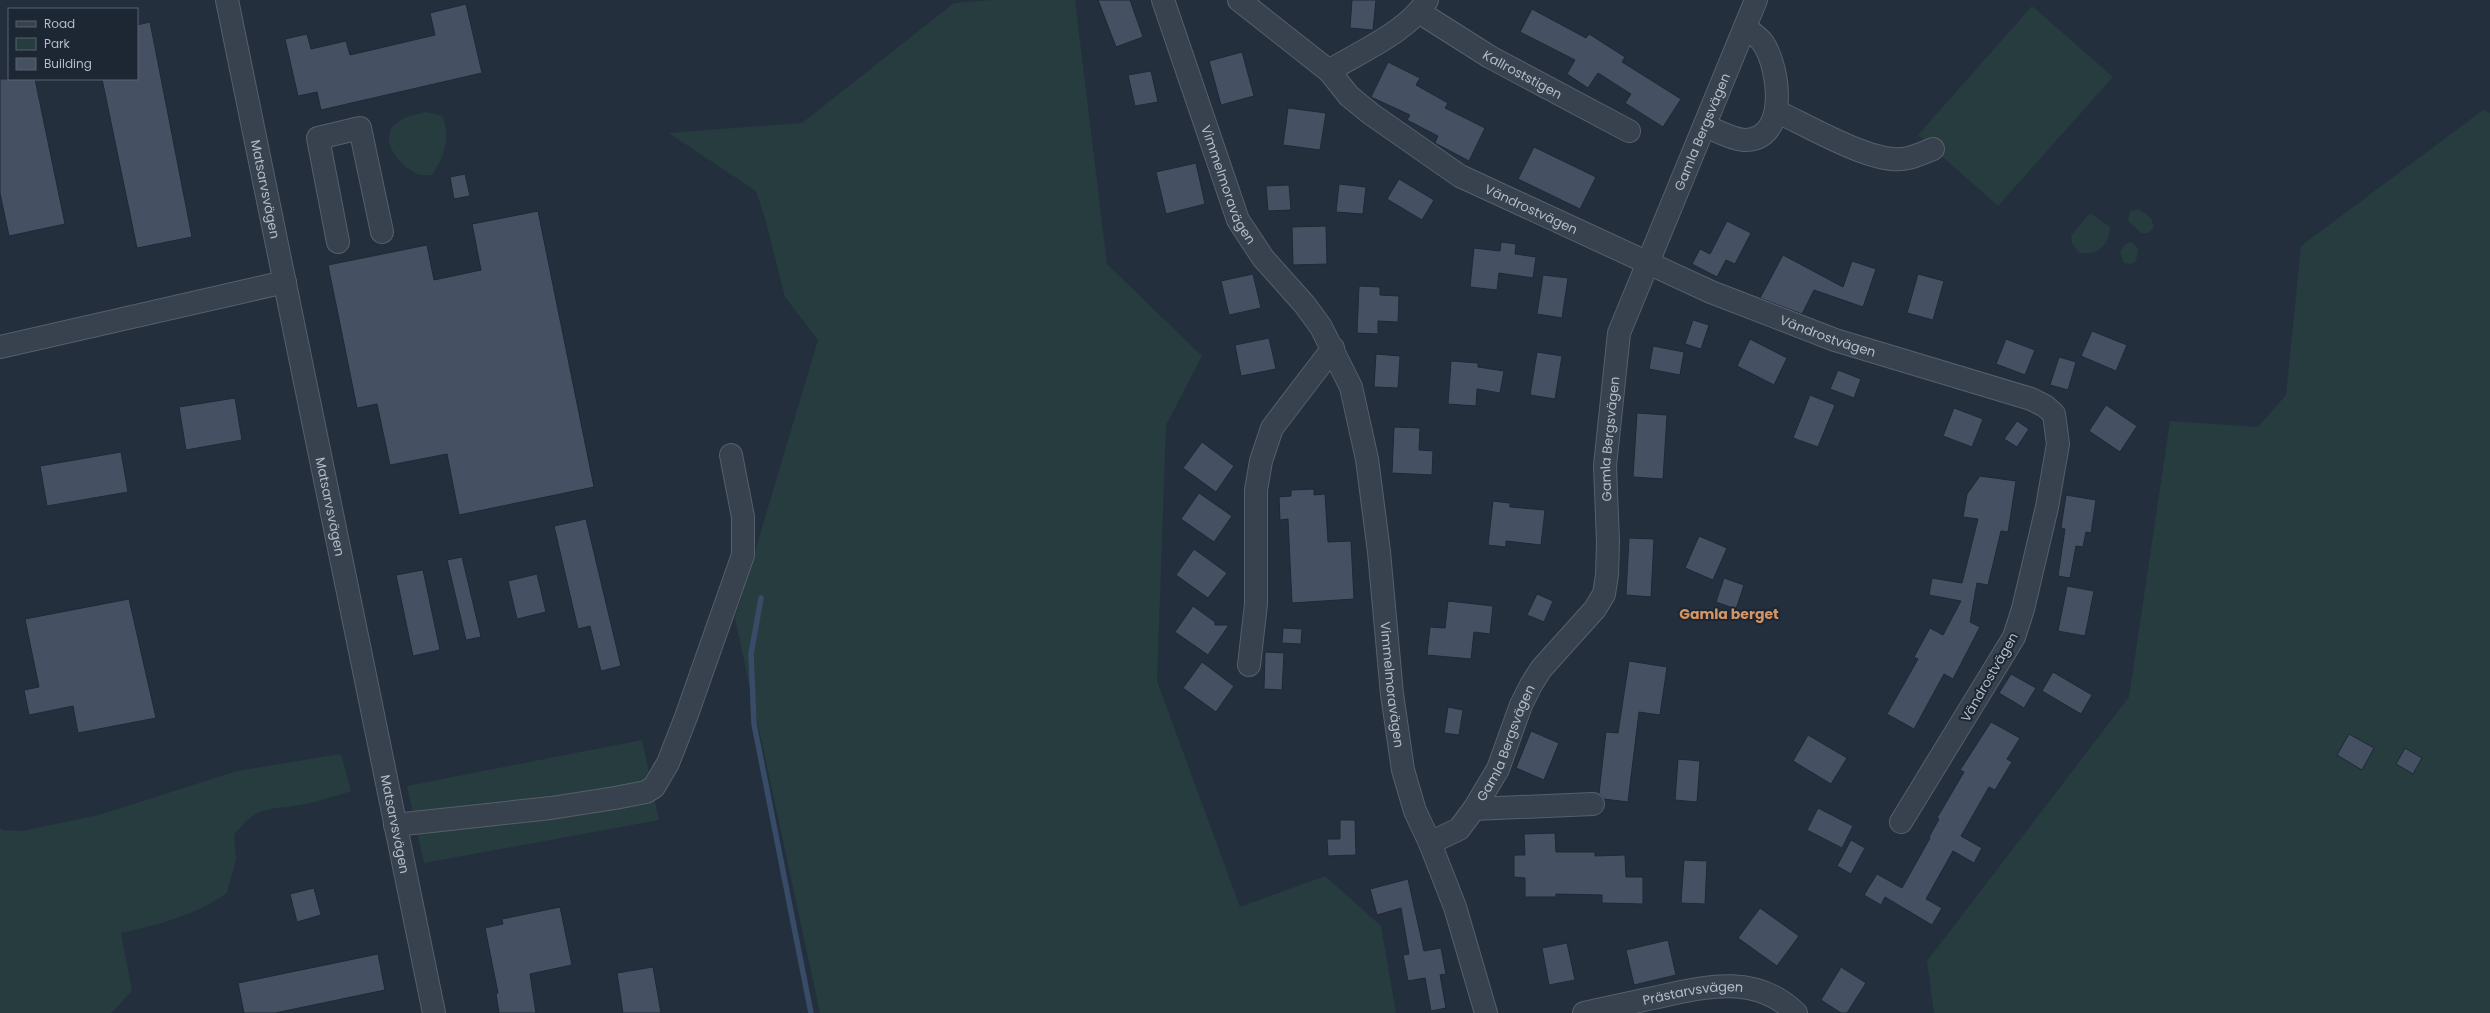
<svg xmlns="http://www.w3.org/2000/svg" width="2490" height="1013" viewBox="0 0 2490 1013" font-family="Poppins,sans-serif">
<rect width="100%" height="100%" fill="#242f3e"/>
<!-- green -->
<g fill="#263c3f">
<path d="M992 0H1075L1107 264 1202 356 1166 425 1157 681 1240 907 1325 876 1381 926 1396 1013H820L735 618 818 340 785 297 765 218 756 191 669 133 802 123 954 3Z"/>
<path d="M2032 6 2113 77 1998 206 1918 135Z"/>
<path d="M2483 110 2490 113V1013H1934L1927 961 2129 697 2170 421 2258 427 2286 395 2301 246Z"/>
<path d="M426 112 443 116C450 139 445 156 432 175 428 175 421 176 417 174 400 166 379 141 394 125 402 117 416 114 426 112Z"/>
<path d="M2139 209 2151 218 2154 227 2149 233H2141L2128 221 2130 211Z"/>
<path d="M2090 213 2110 227C2109 246 2096 257 2078 252L2072 243 2071 236Z"/>
<path d="M2132 242 2138 249 2136 261 2131 264 2124 263 2120 252 2125 244Z"/>
<path d="M642 740 659 820 424 863 407 786Z"/>
<path d="M341 754 351 791C335 796 318 802 300 805 266 811 258 804 234 835L236 859 227 893C195 915 159 925 121 933L132 991 111 1013H0V828L3 830 22 831 99 815 237 771Z"/>
</g>
<g fill="none" stroke-linecap="round" stroke-linejoin="round">
<!-- stream -->
<path stroke="#394c67" stroke-width="5.5" d="M761 598 751 654 754 724 811 1013"/>
</g>
<!-- building -->
<g fill="#455162" stroke="#1f2835">
<path d="M1098 0H1130L1143 37 1116 47Z"/>
<path d="M1352 0H1376L1373 30 1350 28Z"/>
<path d="M466 4 482 73 321 110 317 92 298 96 285 39 307 34 311 49 346 41 350 55 435 35 430 13Z"/>
<path d="M1532 9 1586 38 1589 34 1625 57 1622 62 1681 99 1663 127 1625 103 1631 94 1598 73 1588 88 1567 74 1575 60 1520 32Z"/>
<path d="M150 22 192 237 137 248 102 79H137V25Z"/>
<path d="M1242 52 1254 96 1221 105 1209 61Z"/>
<path d="M1388 62 1420 78 1416 85 1448 103 1445 108 1485 128 1469 161 1435 143 1438 136 1407 120 1410 115 1371 97Z"/>
<path d="M1151 71 1158 102 1135 106 1128 75Z"/>
<path d="M0 79H35L65 224 9 236 0 193Z"/>
<path d="M1288 108 1326 113 1320 150 1283 145Z"/>
<path d="M1534 147 1596 177 1580 209 1518 179Z"/>
<path d="M1196 163 1205 204 1166 214 1156 172Z"/>
<path d="M465 174 470 196 454 199 450 177Z"/>
<path d="M1399 179 1434 200 1422 220 1387 199Z"/>
<path d="M1339 184 1366 187 1363 214 1336 212Z"/>
<path d="M1289 185 1291 210 1268 211 1266 186Z"/>
<path d="M538 211 594 487 459 515 447 454 390 465 377 404 357 408 328 265 427 245 434 280 481 270 472 224Z"/>
<path d="M1727 221 1751 233 1735 264 1726 260 1717 277 1692 264 1700 249 1710 254Z"/>
<path d="M1326 226 1327 264 1293 265 1292 227Z"/>
<path d="M1501 242 1516 244 1515 254 1536 257 1533 278 1499 273 1497 290 1470 287 1474 248 1500 251Z"/>
<path d="M1783 255 1843 287 1852 261 1876 269 1863 307 1814 290 1802 314 1760 298Z"/>
<path d="M1253 274 1261 308 1229 315 1221 281Z"/>
<path d="M1918 274 1944 281 1933 320 1907 313Z"/>
<path d="M1543 275 1568 278 1562 318 1537 314Z"/>
<path d="M1359 286 1380 287V295L1399 296 1398 322 1378 321V334L1357 333Z"/>
<path d="M1693 320 1709 325 1701 349 1685 344Z"/>
<path d="M2092 331 2127 345 2116 371 2081 356Z"/>
<path d="M1269 338 1276 369 1241 376 1235 345Z"/>
<path d="M1750 339 1787 358 1774 385 1737 366Z"/>
<path d="M2006 339 2035 350 2025 375 1996 364Z"/>
<path d="M1653 346 1684 352 1680 375 1649 369Z"/>
<path d="M1537 352 1562 356 1555 399 1530 395Z"/>
<path d="M1376 354 1400 356 1398 388 1374 387Z"/>
<path d="M2059 357 2076 362 2068 390 2050 385Z"/>
<path d="M1451 361 1478 363V367L1504 371 1500 393 1477 389 1476 406 1448 404Z"/>
<path d="M1838 370 1861 379 1854 398 1830 389Z"/>
<path d="M1810 395 1835 405 1818 447 1793 438Z"/>
<path d="M235 398 242 440 186 450 179 407Z"/>
<path d="M2106 405 2137 426 2120 452 2089 431Z"/>
<path d="M1954 408 1983 419 1972 447 1943 436Z"/>
<path d="M1637 413 1667 415 1663 479 1633 477Z"/>
<path d="M2017 421 2029 429 2017 447 2004 439Z"/>
<path d="M1394 427 1420 428 1419 450 1433 451 1432 475 1392 473Z"/>
<path d="M1202 442 1234 466 1216 492 1183 468Z"/>
<path d="M121 452 128 492 47 506 40 466Z"/>
<path d="M1980 476 2016 481 2008 532 2001 531 1988 585 1977 583 1970 622 1980 627 1953 679 1944 674 1914 729 1887 714 1918 659 1914 657 1930 628 1943 635 1961 601 1929 595 1932 578 1962 583 1978 519 1963 517 1967 494Z"/>
<path d="M1314 489V495L1325 494 1328 542 1351 541 1354 599 1292 603 1288 519 1280 520 1279 497 1291 496V490Z"/>
<path d="M1199 493 1232 516 1214 542 1181 519Z"/>
<path d="M2066 495 2096 500 2091 533 2086 532 2083 547 2076 546 2070 578 2058 576 2065 529 2061 528Z"/>
<path d="M1493 501 1510 503V507L1545 510 1541 545 1506 541V547L1488 545Z"/>
<path d="M586 519 621 666 601 671 590 626 578 629 554 526Z"/>
<path d="M1699 536 1727 548 1713 580 1685 568Z"/>
<path d="M1629 538 1654 539 1651 597 1626 595Z"/>
<path d="M1194 549 1227 573 1208 598 1176 575Z"/>
<path d="M462 557 481 637 466 640 447 560Z"/>
<path d="M423 570 440 650 413 656 396 575Z"/>
<path d="M537 574 546 612 517 619 508 581Z"/>
<path d="M1724 578 1744 585 1736 609 1716 602Z"/>
<path d="M2067 586 2094 591 2085 636 2058 631Z"/>
<path d="M1537 594 1553 601 1544 622 1527 615Z"/>
<path d="M129 599 156 718 78 733 73 706 29 715 24 690 39 687 25 619Z"/>
<path d="M1448 601 1493 606 1490 634 1474 632 1471 659 1427 655 1430 627 1445 628Z"/>
<path d="M1193 606 1215 622V625H1229L1208 655 1175 632Z"/>
<path d="M1283 628 1302 629 1301 644 1282 643Z"/>
<path d="M1265 652 1284 653 1282 690 1264 689Z"/>
<path d="M1629 661 1667 667 1660 715 1639 712 1628 802 1604 799 1599 793 1606 732 1618 733Z"/>
<path d="M1202 662 1234 686 1216 712 1183 688Z"/>
<path d="M2053 672 2092 695 2081 714 2042 691Z"/>
<path d="M2011 674 2036 688 2024 708 1999 693Z"/>
<path d="M1448 707 1463 710 1459 735 1444 733Z"/>
<path d="M1991 722 2020 738 2007 759 2012 762 1995 790 1989 787 1961 836 1982 848 1974 863 1953 851 1926 899 1942 908 1932 925 1885 897 1881 905 1864 895 1877 874 1902 888 1930 838 1929 837 1939 819 1937 818 1964 772 1960 770Z"/>
<path d="M1531 731 1559 743 1544 780 1516 768Z"/>
<path d="M2349 734 2374 748 2362 770 2337 755Z"/>
<path d="M1808 735 1847 758 1831 784 1793 761Z"/>
<path d="M2405 748 2422 758 2413 774 2396 764Z"/>
<path d="M1678 759 1700 761 1697 802 1675 800Z"/>
<path d="M1818 808 1853 826 1842 848 1807 830Z"/>
<path d="M1340 820H1355L1356 855 1328 856 1327 839H1340Z"/>
<path d="M1555 833 1556 852H1595V856L1625 855 1626 877H1643V904L1602 903V895L1556 894V897H1525V878L1514 877V855H1525L1524 834Z"/>
<path d="M1851 840 1865 848 1851 874 1837 866Z"/>
<path d="M1684 860 1707 861 1705 904 1681 903Z"/>
<path d="M1408 879 1424 951 1441 948 1446 974 1440 975 1446 1008 1431 1011 1425 978 1408 981 1403 955 1409 954 1401 908 1377 915 1370 889Z"/>
<path d="M314 888 321 915 297 922 290 894Z"/>
<path d="M560 907 572 965 530 974 536 1013H499L496 994 498 993 485 928 503 924 502 919Z"/>
<path d="M1760 908 1799 936 1777 966 1738 938Z"/>
<path d="M1668 940 1676 975 1634 985 1626 950Z"/>
<path d="M1567 943 1575 980 1549 985 1542 948Z"/>
<path d="M378 954 385 990 275 1013H244L238 983Z"/>
<path d="M653 967 661 1013H623L617 973Z"/>
<path d="M1841 967 1866 983 1847 1013H1841L1821 1000Z"/>
</g>
<g fill="none" stroke-linecap="round" stroke-linejoin="round">
<defs>
<g id="minor">
<path id="s1" d="M227 0 434 1013"/>
<path id="s2" d="M1163 0 1238 220 1263 258 1305 305 1321 327 1351 387 1367 459 1379 552 1392 694 1403 770 1415 811 1430 843 1455 907 1486 1013"/>
<path id="s3" d="M1239 0 1329 71 1349 96 1371 114 1460 176 1711 292 1835 340 2031 399 2045 406 2054 414 2058 444 2047 507 2023 609 2014 637 1901 822"/>
<path id="s4" d="M1419 12 1490 57 1629 131"/>
<path d="M1329 71C1359 52 1409 31 1427 0"/>
<path d="M1776 111C1806 125 1859 156 1892 159 1907 161 1920 154 1933 149"/>
<path d="M1706 126C1717 131 1731 139 1744 140 1789 141 1780 68 1763 43 1759 37 1750 32 1745 27"/>
<path d="M338 242 318 138 360 128 382 232"/>
<path d="M0 347 285 282"/>
<path d="M1249 665 1256 604V490L1261 461 1272 428 1333 348"/>
<path d="M1474 809 1593 804"/>
<path d="M395 825 551 808 615 798 646 792 654 787 668 763 686 717 743 555V517L731 455"/>
<path id="s5" d="M1430 843 1459 829 1474 809 1498 769 1521 705 1531 685 1541 669 1595 609 1604 594 1607 575 1608 542 1605 466 1619 333 1756 0"/>
<path id="s6" d="M1584 1013C1608 1008 1633 1002 1658 997 1707 986 1756 974 1796 1013"/>
</g>
</defs>
<!-- minor casing -->
<use href="#minor" stroke="#565f6c" stroke-width="24"/>
<!-- minor -->
<use href="#minor" stroke="#38414e" stroke-width="22"/>
</g>
<g text-anchor="middle" stroke-width="4" stroke-linejoin="round" paint-order="stroke">
<!-- street labels -->
<g font-size="13" fill="#b4bcc9" stroke="#1d2633">
<text dy="5" stroke="none"><textPath href="#s4" startOffset="121">Kallroststigen</textPath></text>
<text dy="5" stroke="none"><textPath href="#s5" startOffset="791">Gamla Bergsvägen</textPath></text>
<text dy="5" stroke="none"><textPath href="#s2" startOffset="196">Vimmelmoravägen</textPath></text>
<text dy="5" stroke="none"><textPath href="#s1" startOffset="193">Matsarvsvägen</textPath></text>
<text dy="5" stroke="none"><textPath href="#s3" startOffset="362">Vändrostvägen</textPath></text>
<text dy="5" stroke="none"><textPath href="#s3" startOffset="685">Vändrostvägen</textPath></text>
<text dy="5" stroke="none"><textPath href="#s5" startOffset="467">Gamla Bergsvägen</textPath></text>
<text dy="5" stroke="none"><textPath href="#s1" startOffset="517">Matsarvsvägen</textPath></text>
<text transform="translate(1989 677) rotate(-60)" y="5">Vändrostvägen</text>
<text dy="5" stroke="none"><textPath href="#s2" startOffset="736">Vimmelmoravägen</textPath></text>
<text dy="5" stroke="none"><textPath href="#s5" startOffset="131">Gamla Bergsvägen</textPath></text>
<text dy="5" stroke="none"><textPath href="#s1" startOffset="841">Matsarvsvägen</textPath></text>
<text dy="5" stroke="none"><textPath href="#s6" startOffset="111">Prästarvsvägen</textPath></text>
</g>
<!-- neighbourhood labels -->
<g font-size="14" font-weight="bold" fill="#d59563" stroke="#1d2633">
<text x="1729" y="619">Gamla berget</text>
</g>
</g>
<!-- legend -->
<rect x="8" y="8" width="130" height="72" fill="#1d2633" stroke="#59626f"/>
<rect x="16" y="21" width="20" height="6" fill="#38414e" stroke="#59626f"/>
<text x="44" y="28" font-size="12" fill="#b4bcc9">Road</text>
<rect x="16" y="38" width="20" height="12" fill="#263c3f" stroke="#59626f"/>
<text x="44" y="48" font-size="12" fill="#b4bcc9">Park</text>
<rect x="16" y="58" width="20" height="12" fill="#455162" stroke="#59626f"/>
<text x="44" y="68" font-size="12" fill="#b4bcc9">Building</text>
</svg>
